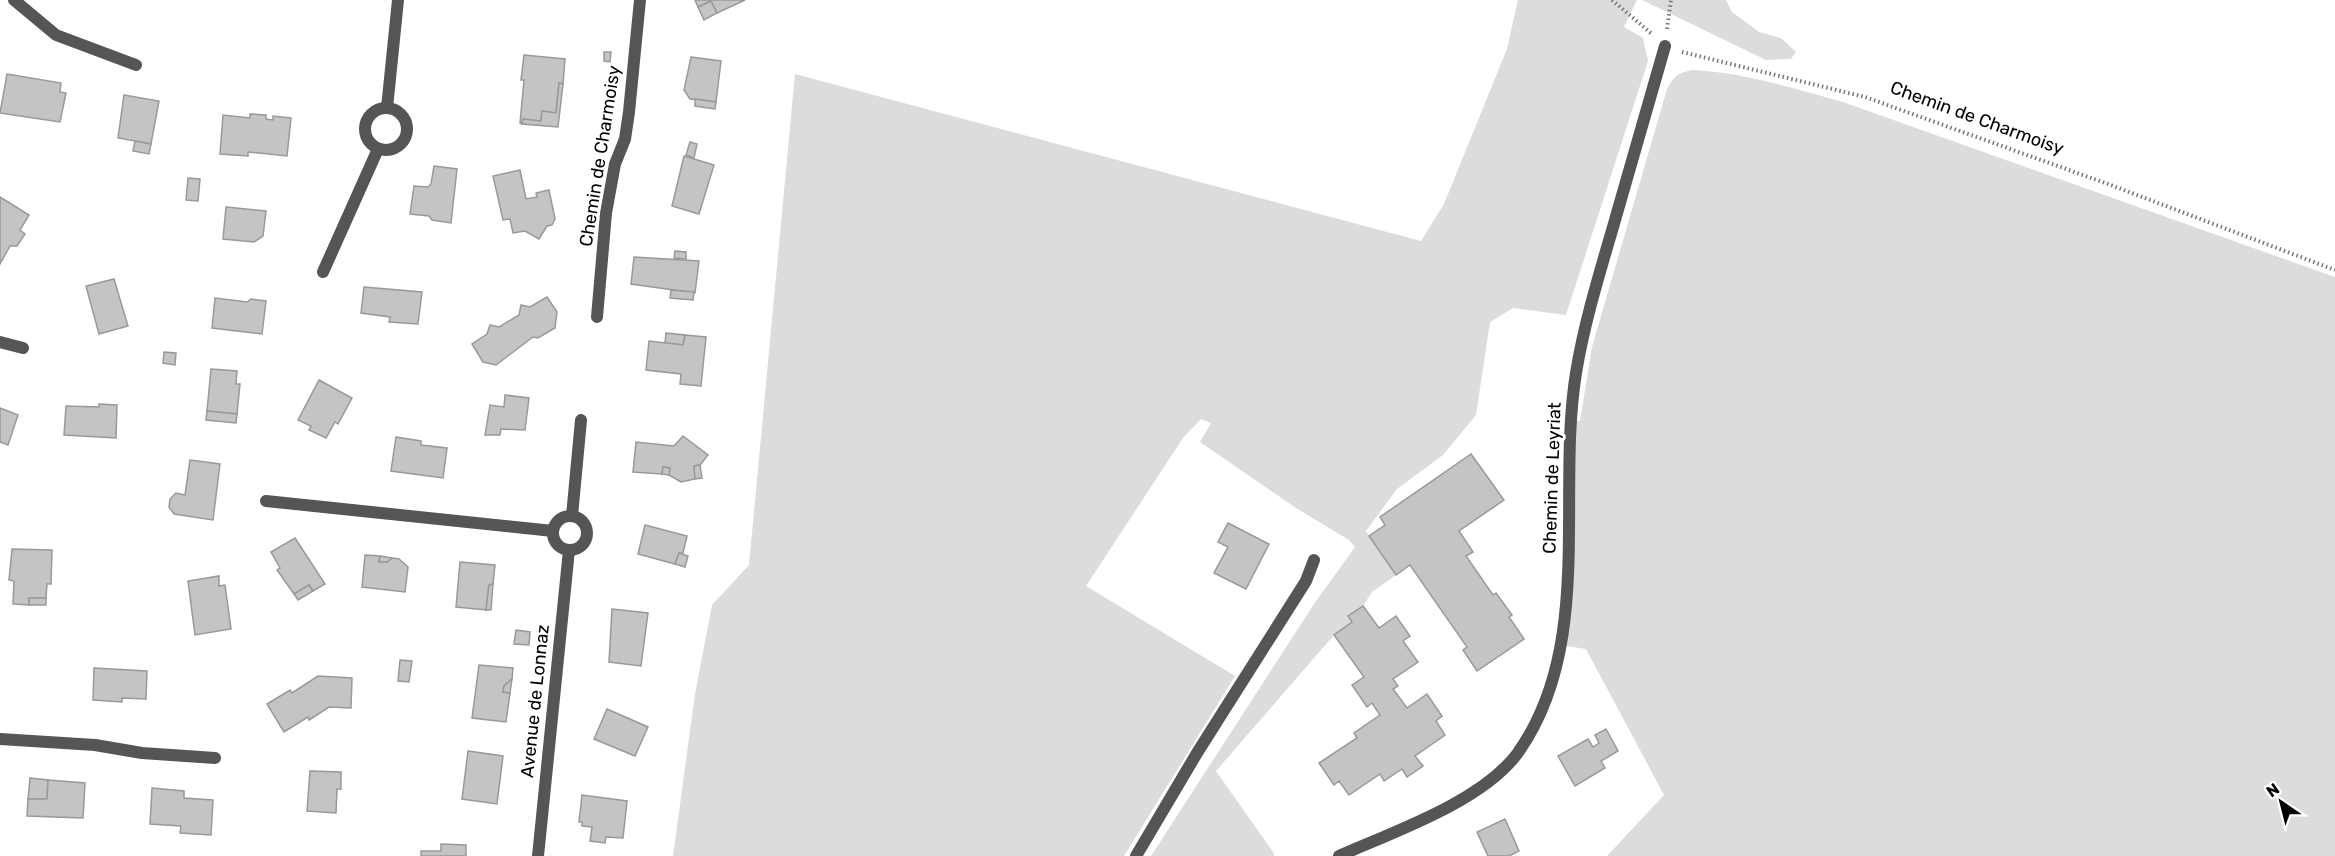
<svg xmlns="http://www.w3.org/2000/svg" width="2335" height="856" viewBox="0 0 2335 856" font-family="Rubik,sans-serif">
<rect width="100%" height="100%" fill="#fff"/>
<!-- green -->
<g fill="#dcdcdc">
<path d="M1518 0H1637L1624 27 1643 38 1648 61 1566 315 1513 308 1490 322 1476 415 1443 455 1397 489 1366 531 1396 575 1372 592 1363 606 1348 616 1352 622 1334 635 1216 771 1273 852 1274 856H1151L1316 601 1355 547 1349 540 1296 508 1200 442 1211 423 1201 419 1183 438 1086 586 1235 676 1124 856H673L695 694 712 605 749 565 795 74 1421 241 1444 204 1507 49Z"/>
<path d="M1642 0H1726L1732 12 1759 32 1781 38 1796 52 1791 59 1766 60Z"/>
<path d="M1692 70C1743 72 1794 89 1843 102L2335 277V856H1607L1664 795 1586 649 1560 645 1570 420 1580 421 1592 347 1667 89C1673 77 1679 72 1692 70Z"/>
</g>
<!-- building -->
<g fill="#c4c4c4" stroke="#999" stroke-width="1.5">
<path d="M695 0H745L717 13 711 1 698 7Z"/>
<path d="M711 1 717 13 704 20 698 7Z"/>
<path d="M604 52H611L610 62 604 61Z"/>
<path d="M524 55 565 59 563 84 559 83 556 113 542 111 541 121 523 119 522 124 520 123 524 80H521Z"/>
<path d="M691 57 721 61 716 102 690 99 684 90Z"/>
<path d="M7 74 61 83 60 92 66 93 60 122 0 113Z"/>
<path d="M559 83 563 84 558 127 522 124 523 119 541 121 542 111 556 113Z"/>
<path d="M124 95 159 101 151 144 118 138Z"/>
<path d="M695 99 716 102 715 109 695 106Z"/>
<path d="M250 114 266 115V119L273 120V116L291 118 287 156 248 152V156L220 154 223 115 250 118Z"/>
<path d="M135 141 151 144 149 154 133 151Z"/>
<path d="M690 142 697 144 694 158 686 155Z"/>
<path d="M684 156 714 165 699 214 672 206Z"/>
<path d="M434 166 457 169 451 223 432 220 429 216 410 214 414 186 428 187 431 184Z"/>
<path d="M520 170 526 199 537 197 536 193 549 190 555 219 552 225 547 226 539 239 525 231 513 233 510 219 503 220 493 176Z"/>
<path d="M188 178 200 179 198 201 186 200Z"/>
<path d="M0 197 29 215 20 230 25 234 17 246H10L0 264Z"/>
<path d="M226 207 266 211 263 236 254 242 223 239Z"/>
<path d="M675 251 686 252V259L674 258Z"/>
<path d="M634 257 699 261 695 293 631 284Z"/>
<path d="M114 279 128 326 99 334 86 286Z"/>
<path d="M364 287 422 292 418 324 389 322 390 317 361 313Z"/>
<path d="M671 290 694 292 693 300 670 298Z"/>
<path d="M547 297 557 312 555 328 538 338 533 337 496 365 483 362 472 344 487 334 490 325 499 327 519 315 521 305 530 307Z"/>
<path d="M215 298 247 302 251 299 266 301 262 334 212 328Z"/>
<path d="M666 333 685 335 683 345 665 343Z"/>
<path d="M685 335 706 337 701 386 680 384 681 374 646 370 649 341 683 345Z"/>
<path d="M164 352 176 353 175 365 163 363Z"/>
<path d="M211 369 237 371 236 384H240L237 414 207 411Z"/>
<path d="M319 380 352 398 338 424 335 422 326 438 309 430 311 426 298 420Z"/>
<path d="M505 395 529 398 525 430 501 429 500 435H485L490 405 504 407Z"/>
<path d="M99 404 117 405 116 438 64 435 66 406 99 407Z"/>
<path d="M0 408 18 415 8 445 0 442Z"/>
<path d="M207 411 237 414 236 423 206 420Z"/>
<path d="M683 436 708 455 700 465 694 466 695 479 681 482 669 475 670 468 663 467 662 474 633 472 636 442 674 446Z"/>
<path d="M396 437 421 441V445L447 448 443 478 391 471Z"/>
<path d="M1471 454 1504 500 1459 531 1473 552 1466 556 1493 595 1496 593 1512 615 1509 617 1524 639 1477 671 1463 650 1467 647 1410 565 1396 575 1369 536 1385 525 1380 517Z"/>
<path d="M190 460 220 464 213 520 174 514 169 507 170 499 176 493 185 495Z"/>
<path d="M700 465 702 478 695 479 694 466Z"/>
<path d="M663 467 670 468 669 475 662 474Z"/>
<path d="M1228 523 1269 544 1246 589 1214 573 1228 547 1218 542Z"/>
<path d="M645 525 687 536 683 553H679L675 564 638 554Z"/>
<path d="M295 538 325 584 313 591 309 585 294 594 277 570 280 568 271 552Z"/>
<path d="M12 549 52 550 51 584H47L46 598H29V605L13 604 14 581 9 580Z"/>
<path d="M679 553 688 556 685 567 675 564Z"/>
<path d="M365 555 380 556 379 562H387L392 558 399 559 408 567 405 592 362 587Z"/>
<path d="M380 556 392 558 387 562H379Z"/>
<path d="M460 562 495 565 493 584 489 585 486 610 456 607Z"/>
<path d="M219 576V586L225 585 231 629 195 635 188 581Z"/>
<path d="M493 584 491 610H486L489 585Z"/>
<path d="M309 585 313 591 298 600 294 594Z"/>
<rect x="29" y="598" width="17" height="7"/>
<path d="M1363 606 1379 628 1396 616 1410 636 1403 641 1418 662 1393 679 1398 686 1393 689 1407 708 1427 694 1442 716 1436 721 1445 735 1415 756 1423 766 1407 777 1402 769 1384 781 1380 774 1349 795 1339 781 1334 785 1319 763 1357 738 1354 733 1380 715 1372 703 1367 707 1352 685 1364 677 1334 635 1352 622 1348 616Z"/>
<path d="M612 609 648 613 641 666 609 662Z"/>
<path d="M516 630 530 632 529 645 514 644Z"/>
<path d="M400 660 412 661 409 682 398 681Z"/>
<path d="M479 665 513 668 512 679 504 686 503 692 510 693 506 722 472 718Z"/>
<path d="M94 668 147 671 146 699 122 698V702L93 700Z"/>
<path d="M318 676 352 678 351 708 329 707 309 720 308 717 284 732 267 704 290 690 292 693Z"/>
<path d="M512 679 510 693 503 692 504 686Z"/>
<path d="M607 709 648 727 635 756 594 739Z"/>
<path d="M1606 729 1618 751 1601 761 1605 768 1575 786 1558 756 1588 739 1593 747 1599 743 1595 735Z"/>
<path d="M468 751 503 756 497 804 462 799Z"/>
<path d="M310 771 341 772V789H337L336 813 307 811Z"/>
<path d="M30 778 48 780 47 799H28Z"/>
<path d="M48 780 85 783 83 818 27 816 28 799H47Z"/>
<path d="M152 788 184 791V798L213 800 211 835 180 833 181 826 150 824Z"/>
<path d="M582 795 627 801 623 838 606 837 605 843 590 841 592 827 582 826V822H579Z"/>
<path d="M1505 819 1519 851 1509 856H1488L1477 832Z"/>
<path d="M441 844 466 845V856H421V851H441Z"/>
</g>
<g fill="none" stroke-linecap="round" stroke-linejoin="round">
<!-- path -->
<g stroke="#777" stroke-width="4" stroke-dasharray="1.5 3" stroke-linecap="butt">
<path d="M1612 0 1653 35"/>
<path d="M1667 29 1671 0"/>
<path d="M1682 52 1865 97 2108 184 2335 270"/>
</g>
<!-- lane -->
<path stroke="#555" stroke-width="12" d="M1136 856 1197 753 1306 581 1314 560"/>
<!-- street -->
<g stroke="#555" stroke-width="12">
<path d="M14 0 56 35 136 65"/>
<circle cx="386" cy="129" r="21"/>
<path d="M387 108 398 0"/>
<path d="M323 272 378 149"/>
<path d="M597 317 606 213 615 164 625 139 629 112 640 0"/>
<path d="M0 342 23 348"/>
<path d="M266 501 553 531"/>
<path d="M572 516 581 420"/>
<circle cx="570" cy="533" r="17"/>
<path d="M0 739 95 745 142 753 215 758"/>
<path d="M538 856 569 550"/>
<path d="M1339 856C1393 832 1481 802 1517 754 1595 646 1556 496 1576 373 1584 324 1599 275 1613 227 1630 167 1648 107 1665 46"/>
</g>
</g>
<g text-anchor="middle" stroke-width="6" stroke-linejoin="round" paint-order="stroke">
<!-- street labels -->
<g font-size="18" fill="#000" stroke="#fff">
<text transform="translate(1977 118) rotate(20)" y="6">Chemin de Charmoisy</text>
<text transform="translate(600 156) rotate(-81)" y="6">Chemin de Charmoisy</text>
<text transform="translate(1552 478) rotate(-88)" y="6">Chemin de Leyriat</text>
<text transform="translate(535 701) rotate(-84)" y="6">Avenue de Lonnaz</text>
</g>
</g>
<!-- north arrow -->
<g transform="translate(2281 802) rotate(325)" stroke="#ffffff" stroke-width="4.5" paint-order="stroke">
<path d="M0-4.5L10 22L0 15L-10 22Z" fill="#000000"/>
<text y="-9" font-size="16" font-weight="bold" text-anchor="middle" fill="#000000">N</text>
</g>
</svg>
